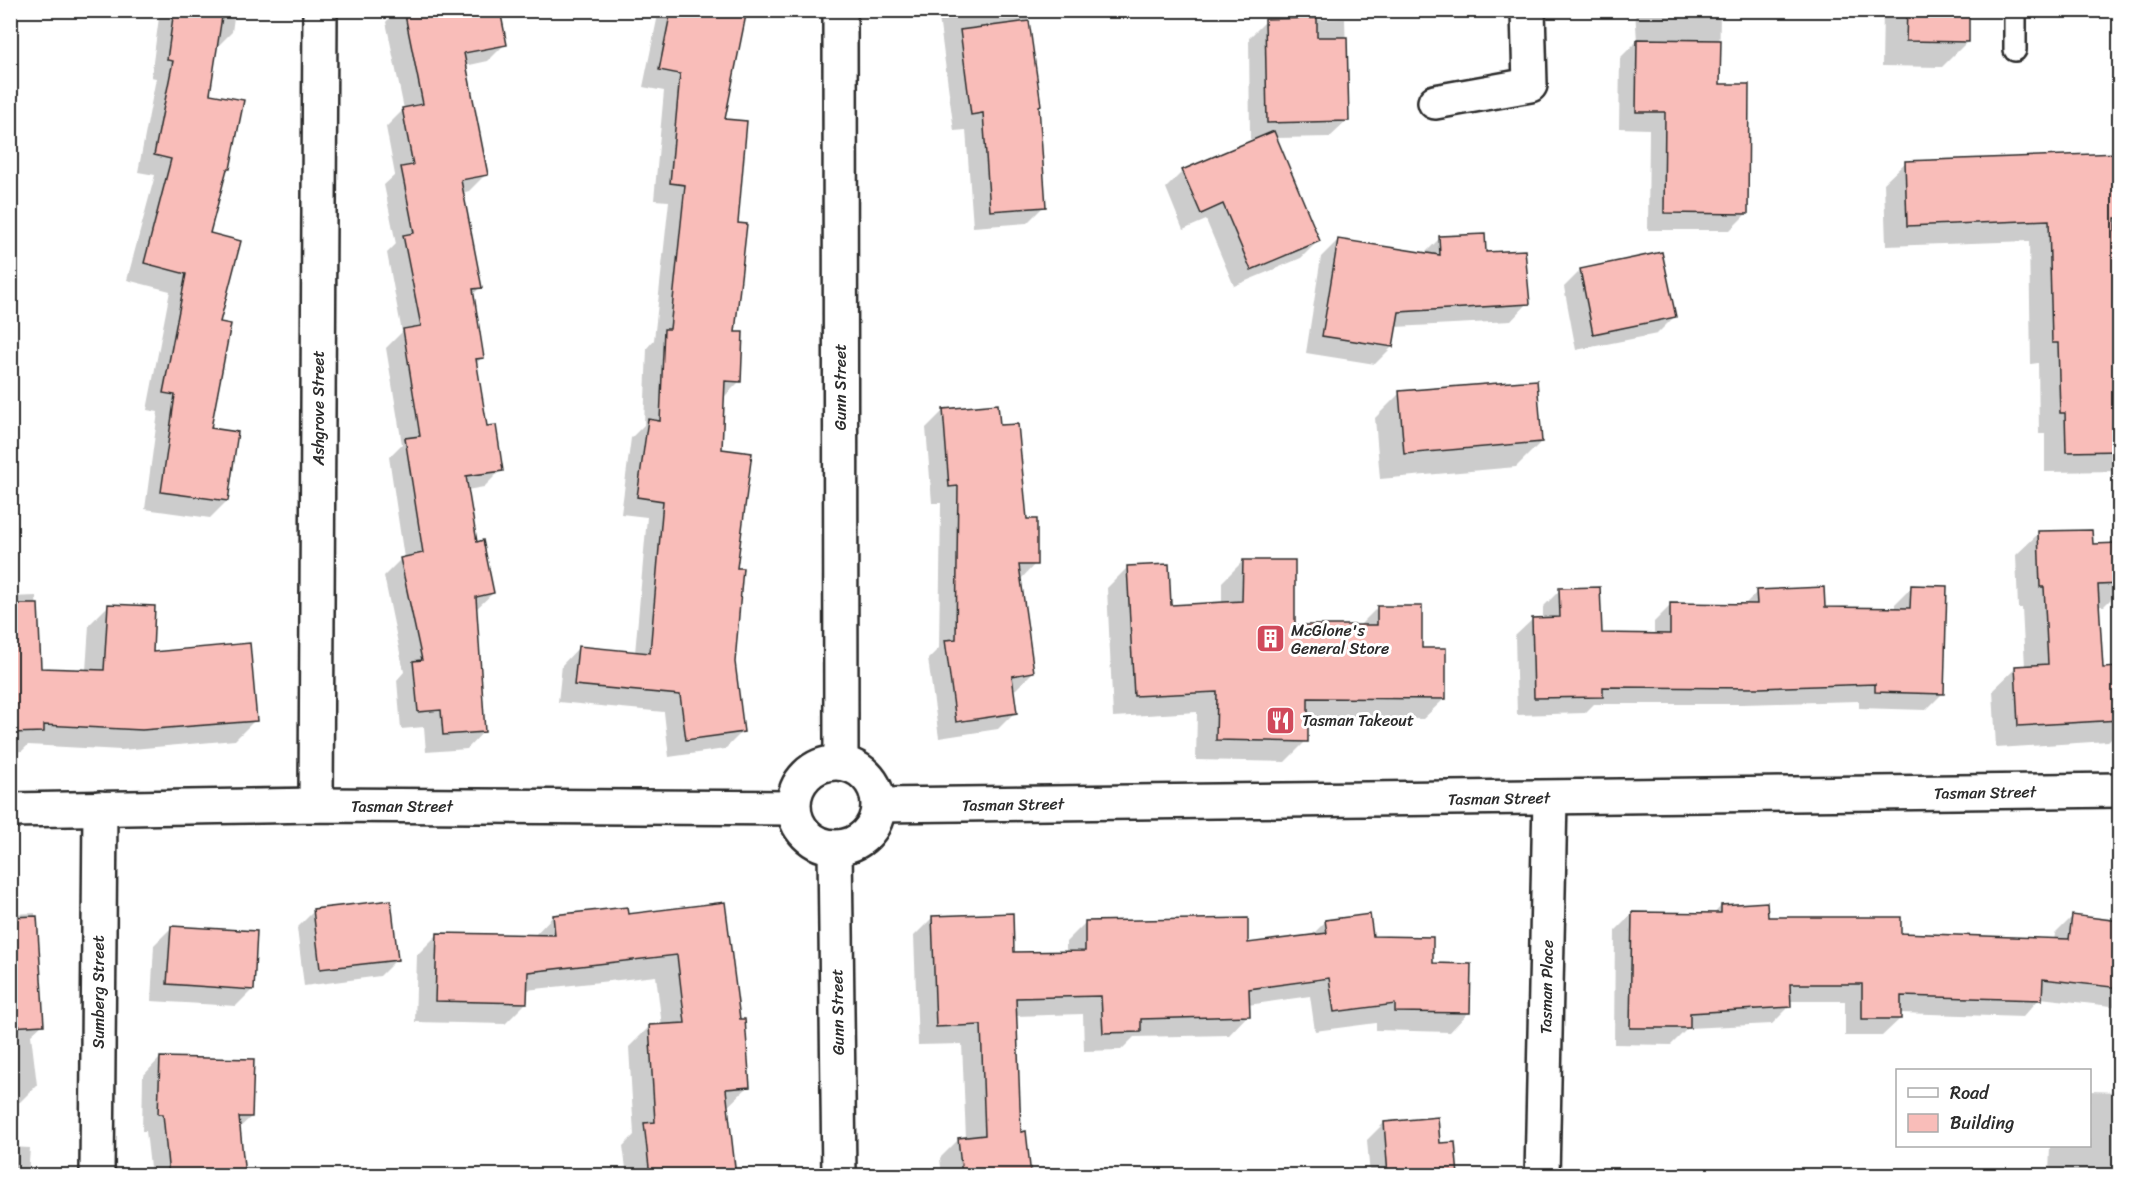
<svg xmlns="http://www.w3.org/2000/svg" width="2130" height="1186" viewBox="0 0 2130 1186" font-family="Sriracha,sans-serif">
<rect width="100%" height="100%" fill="#fff"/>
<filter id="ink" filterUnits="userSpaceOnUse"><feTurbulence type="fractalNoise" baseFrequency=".0167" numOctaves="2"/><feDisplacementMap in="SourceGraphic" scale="12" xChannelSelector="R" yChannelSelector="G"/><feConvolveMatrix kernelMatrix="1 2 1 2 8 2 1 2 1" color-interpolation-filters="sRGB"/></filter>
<g filter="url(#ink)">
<!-- shadow -->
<g fill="#0003">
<path d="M160 10H235L232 32 216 48 209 95 229 169 224 174 208 234 218 323 210 430 227 501 210 518 145 509 158 412 147 410 170 291 127 280 155 175 138 172 156 78 151 77Z"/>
<path d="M397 10H498L505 44 488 61 465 66 486 174 469 191 462 193 480 287 472 296 482 357 476 364 486 428 501 470 484 487 467 490 476 543 493 593 475 610 484 731 467 749 426 752 424 727 401 729 397 680 404 672 384 576 401 559 404 558 389 457 402 444 386 348 402 332 387 253 396 244 384 185 395 175 386 127 404 109 386 22Z"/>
<path d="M659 10H746L723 120 737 225 734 333 740 381 722 399 720 451 735 569 733 662 742 732 725 749 669 757 664 712 558 702 562 665 579 647 635 653 647 517 621 514 631 438 644 425 647 348 654 340 669 201 654 200 664 91 643 87Z"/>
<path d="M938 10H1027L1039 105 1037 107 1044 206 1027 223 973 227 966 130 954 131Z"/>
<path d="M1313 10H1370L1314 14Z"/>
<path d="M1635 10H1720L1719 86 1747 213 1730 230H1648L1649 129 1619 128 1620 58 1637 41Z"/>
<path d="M1883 10H1967V42L1942 67 1882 66Z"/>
<path d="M1345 19 1348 120 1330 137 1276 138 1318 241 1301 258 1234 286 1206 220 1183 230 1166 188 1183 171 1258 139H1250L1249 38 1266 21Z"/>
<path d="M2120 155V226L2113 232 2115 309 2120 308V471L2045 472V434H2039L2038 363 2031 364 2029 241 1886 246 1884 183 1906 162Z"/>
<path d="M1440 238 1485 254 1528 303 1511 321 1395 327 1392 347 1375 364 1306 353 1321 257 1338 240 1424 254Z"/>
<path d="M1581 270 1674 317 1657 334 1576 350 1564 287Z"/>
<path d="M1400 393 1541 442 1516 467 1380 479 1375 418Z"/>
<path d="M943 411 999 427 1026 521 1035 564 1020 580 1033 672 1016 689 1012 690 1015 712 998 729 939 738 928 659 939 648 941 503H932L926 428Z"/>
<path d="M2039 533 2091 545 2120 544V590L2104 606H2098L2102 670 2120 669V730L2108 741 1996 748 1993 690 2016 668 2025 667 2022 608H2018L2016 555Z"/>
<path d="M1243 561 1294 626H1359L1378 607 1420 649 1444 699 1423 719 1306 718V741L1285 762 1196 760 1197 712 1113 717 1107 588 1128 567 1170 606 1222 604V582Z"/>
<path d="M1912 587 1943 693 1926 710 1859 708V701L1742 704H1594L1585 713 1517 715 1515 636 1533 619H1543V607L1560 590 1600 634 1654 635V622L1671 605H1744L1757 592 1824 608 1895 609V604Z"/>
<path d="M36 596 40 669 86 671 89 625 109 605 151 654 255 720 235 740 121 750 28 745 22 751 10 752V597Z"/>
<path d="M724 903 748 1087 726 1108 735 1176H627L623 1146 634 1135 629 1047 650 1026H662L656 976 526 990V1003L505 1024 415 1022 417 955 438 934 534 936 553 916 627 915Z"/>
<path d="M1721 906 1767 919 1900 935 2054 940 2055 934 2072 917 2120 923V1007L2040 998 2023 1017 1900 1013V1019L1882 1036H1845V1001H1789V1007L1772 1024 1688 1028 1671 1045 1614 1044 1615 931 1632 914 1713 915Z"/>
<path d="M314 911 397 959 380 976 304 986 297 928Z"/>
<path d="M35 913 42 1025 31 1035 37 1085 20 1102 10 1103V914Z"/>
<path d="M933 917 1013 954 1066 953V942L1085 923 1247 944 1310 937 1325 922 1372 937 1431 964 1469 1012 1450 1032 1376 1030V1023L1315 1031 1310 996 1248 1005V1015L1229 1035 1134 1037 1121 1050 1084 1051 1083 1014 1015 1016 1019 1134 1030 1176H942L940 1158 959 1139H966L962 1044 918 1045 914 936Z"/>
<path d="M171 928 253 989 236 1006 151 1001 154 945Z"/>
<path d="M160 1058 251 1117 238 1129 243 1176H151L146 1131H142L143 1076Z"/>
<path d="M2090 1091 2120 1092V1176H2049L2050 1146H2090Z"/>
<path d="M1384 1123 1457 1176H1370L1367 1140Z"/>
<path d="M10 1147 30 1148 28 1176H10Z"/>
</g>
<!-- building -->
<g fill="#f9bdb9" stroke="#2b2b2b" stroke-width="1.5">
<path d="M174 10H223L210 94 244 100 230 169H227L210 233 241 241 220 322 231 324 211 428 238 432 228 501 161 492 175 395 163 393 186 274 144 263 171 159 154 155 173 61 167 60Z"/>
<path d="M404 10H500L507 45 464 53 488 175 461 180 482 288 473 289 484 358 476 359 487 426 496 425 503 471 466 476 477 542 483 540 494 593 476 597 485 732 443 735 441 710 418 712 413 661 422 660 400 558 423 553 405 438 420 436 403 329 421 326 403 235 414 233 401 167 413 165 402 108 423 104Z"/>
<path d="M671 10H747L725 119 747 121 738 223 747 224 735 332H743L741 382 725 381 722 449 752 453 737 568H743L735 662 744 732 686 740 680 695 574 685 578 646 650 653 663 501 637 497 648 419 660 421 664 329H670L685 185 670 183 680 74 659 70Z"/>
<path d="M1907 10H1969V42L1906 41Z"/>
<path d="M1317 18V37H1347L1349 121 1267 123 1265 19Z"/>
<path d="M1029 21 1041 105 1039 106 1046 207 990 211 983 113 971 115 960 30Z"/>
<path d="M1637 39 1721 40 1720 84H1749L1748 214 1664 213 1665 112H1636Z"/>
<path d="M1274 131 1320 241 1251 270 1223 204 1201 214 1182 170Z"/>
<path d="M2120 153V218H2115L2116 307H2120V451L2066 452 2065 413H2060L2058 343H2052L2049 220 1907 226 1905 161Z"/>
<path d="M1485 234 1486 252 1525 250 1530 304 1399 312 1393 347 1322 336 1338 239 1440 255 1439 236Z"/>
<path d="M1662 252 1676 317 1593 334 1580 269Z"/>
<path d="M1537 380 1542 442 1404 454 1399 391Z"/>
<path d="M998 404 1000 425 1018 424 1027 519H1037V565H1019L1034 672 1012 676 1017 713 956 722 945 640 956 639 958 486 949 487 943 409Z"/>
<path d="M2092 530 2093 544 2120 543V584L2098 585 2103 668 2120 667V720L2018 726 2015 666 2048 664 2044 587H2040L2038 531Z"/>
<path d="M1243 560H1295V625H1377V606H1422V648H1446V699L1308 698V742L1216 740 1217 692 1134 696 1127 566 1169 564 1171 605 1242 601Z"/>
<path d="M1911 585 1947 586 1944 694 1875 692V684L1760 688 1603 687V697L1534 698 1532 618 1560 617 1559 588 1600 587 1602 633 1670 634V603L1757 604 1756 590 1824 587 1825 607 1910 608Z"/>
<path d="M10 604H38L41 668 104 670 108 604 155 606 153 652 250 643 257 721 142 730 44 725V732L10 733Z"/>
<path d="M391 900 398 960 320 969 313 909Z"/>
<path d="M725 902 740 1019H745L750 1087 726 1089 736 1176H650L644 1123 655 1122 649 1025 685 1023 677 955 528 972 527 1003 435 1001 437 933 555 935 553 915 627 907 628 914Z"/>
<path d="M1767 902 1768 917H1901V933L2069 939 2072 915 2120 921V988L2043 979 2042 1000 1901 996V1019H1862V984H1790L1791 1007 1690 1013V1028H1630L1632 912 1721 913V905Z"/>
<path d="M1013 913 1014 952 1085 951V921L1248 918V943L1327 933 1325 920 1370 914 1373 936 1433 937V963L1471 964 1470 1013 1395 1012V1004L1334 1012 1329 978 1249 989 1250 1016 1141 1019V1032L1103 1033 1101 996 1016 998 1021 1132 1026 1131 1031 1176H962L958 1138 985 1135 981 1025 936 1027 932 916Z"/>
<path d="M37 916 44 1025 10 1027V917Z"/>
<path d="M171 926 257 931 254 990 167 984Z"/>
<path d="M160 1057 254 1059 252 1117H239L245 1176H169L163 1114H158Z"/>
<path d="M1438 1117 1440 1143 1455 1142 1458 1176H1388L1384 1122Z"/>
</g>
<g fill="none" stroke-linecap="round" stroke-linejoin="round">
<defs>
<path id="lane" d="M2015 10V50"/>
<g id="street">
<path d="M840 10 841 763"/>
<path d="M1435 102 1530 85 1528 10"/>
<circle cx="836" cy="805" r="42"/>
<path d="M316 805 320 10"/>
<path d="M879 805 2120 790"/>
<path d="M10 810 316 805 794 808"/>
<path d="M835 848 839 1176"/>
<path d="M97 1176 100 808"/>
<path d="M1542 1176 1550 798"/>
</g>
</defs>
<!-- lane casing -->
<use href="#lane" stroke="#2b2b2b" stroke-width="26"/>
<!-- street casing -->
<use href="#street" stroke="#2b2b2b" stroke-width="38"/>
<!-- lane -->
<use href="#lane" stroke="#fff" stroke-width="21"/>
<!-- street -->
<use href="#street" stroke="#fff" stroke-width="33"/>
</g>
</g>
<!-- icons -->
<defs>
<symbol id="building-square" viewBox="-11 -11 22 22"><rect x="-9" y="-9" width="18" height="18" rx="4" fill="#d1495b" stroke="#fff"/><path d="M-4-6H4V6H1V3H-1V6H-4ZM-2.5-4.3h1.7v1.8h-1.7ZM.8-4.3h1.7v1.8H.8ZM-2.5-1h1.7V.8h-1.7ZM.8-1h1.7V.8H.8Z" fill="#fff"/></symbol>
<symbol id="restaurant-square" viewBox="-11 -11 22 22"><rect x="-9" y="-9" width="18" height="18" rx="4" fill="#d1495b" stroke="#fff"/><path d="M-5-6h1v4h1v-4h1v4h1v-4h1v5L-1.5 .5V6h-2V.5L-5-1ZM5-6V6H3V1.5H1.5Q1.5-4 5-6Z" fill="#fff"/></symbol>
</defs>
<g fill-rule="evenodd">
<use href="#building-square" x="1254" y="622" width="33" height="33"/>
<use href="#restaurant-square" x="1264" y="704" width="33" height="33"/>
</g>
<g text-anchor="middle" stroke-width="6" stroke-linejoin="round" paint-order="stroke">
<!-- street labels -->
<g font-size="16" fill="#2b2b2b" stroke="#fff">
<text transform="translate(840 387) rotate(-90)" y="6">Gunn Street</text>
<text transform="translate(318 408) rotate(-90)" y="6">Ashgrove Street</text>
<text transform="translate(1985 792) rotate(-1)" y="6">Tasman Street</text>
<text transform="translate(1499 798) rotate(-1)" y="6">Tasman Street</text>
<text transform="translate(1013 804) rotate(-1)" y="6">Tasman Street</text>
<text x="402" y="812">Tasman Street</text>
<text transform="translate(1546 987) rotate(-89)" y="6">Tasman Place</text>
<text transform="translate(98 992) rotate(-90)" y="6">Sumberg Street</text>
<text transform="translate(837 1012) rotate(-91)" y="6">Gunn Street</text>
</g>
<!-- poi labels -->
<g font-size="16" fill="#2b2b2b" stroke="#fff" text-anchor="start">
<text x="1291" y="636">McGlone's<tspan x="1291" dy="18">General Store</tspan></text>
<text x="1302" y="726">Tasman Takeout</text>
</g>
</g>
<!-- margin -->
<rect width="2130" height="1186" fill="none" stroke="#fff" stroke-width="36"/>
<rect x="18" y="18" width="2094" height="1150" fill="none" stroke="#2b2b2b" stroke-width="2" filter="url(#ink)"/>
<!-- legend -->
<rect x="1896" y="1069" width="195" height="78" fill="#ffffff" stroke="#aaaaaa" stroke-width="1.5"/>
<rect x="1908" y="1088" width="30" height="9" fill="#ffffff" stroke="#aaaaaa" stroke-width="1.5"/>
<text x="1950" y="1099" font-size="18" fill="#2b2b2b">Road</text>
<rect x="1908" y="1114" width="30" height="18" fill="#f9bdb9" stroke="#aaaaaa" stroke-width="1.5"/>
<text x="1950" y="1129" font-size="18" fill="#2b2b2b">Building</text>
</svg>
